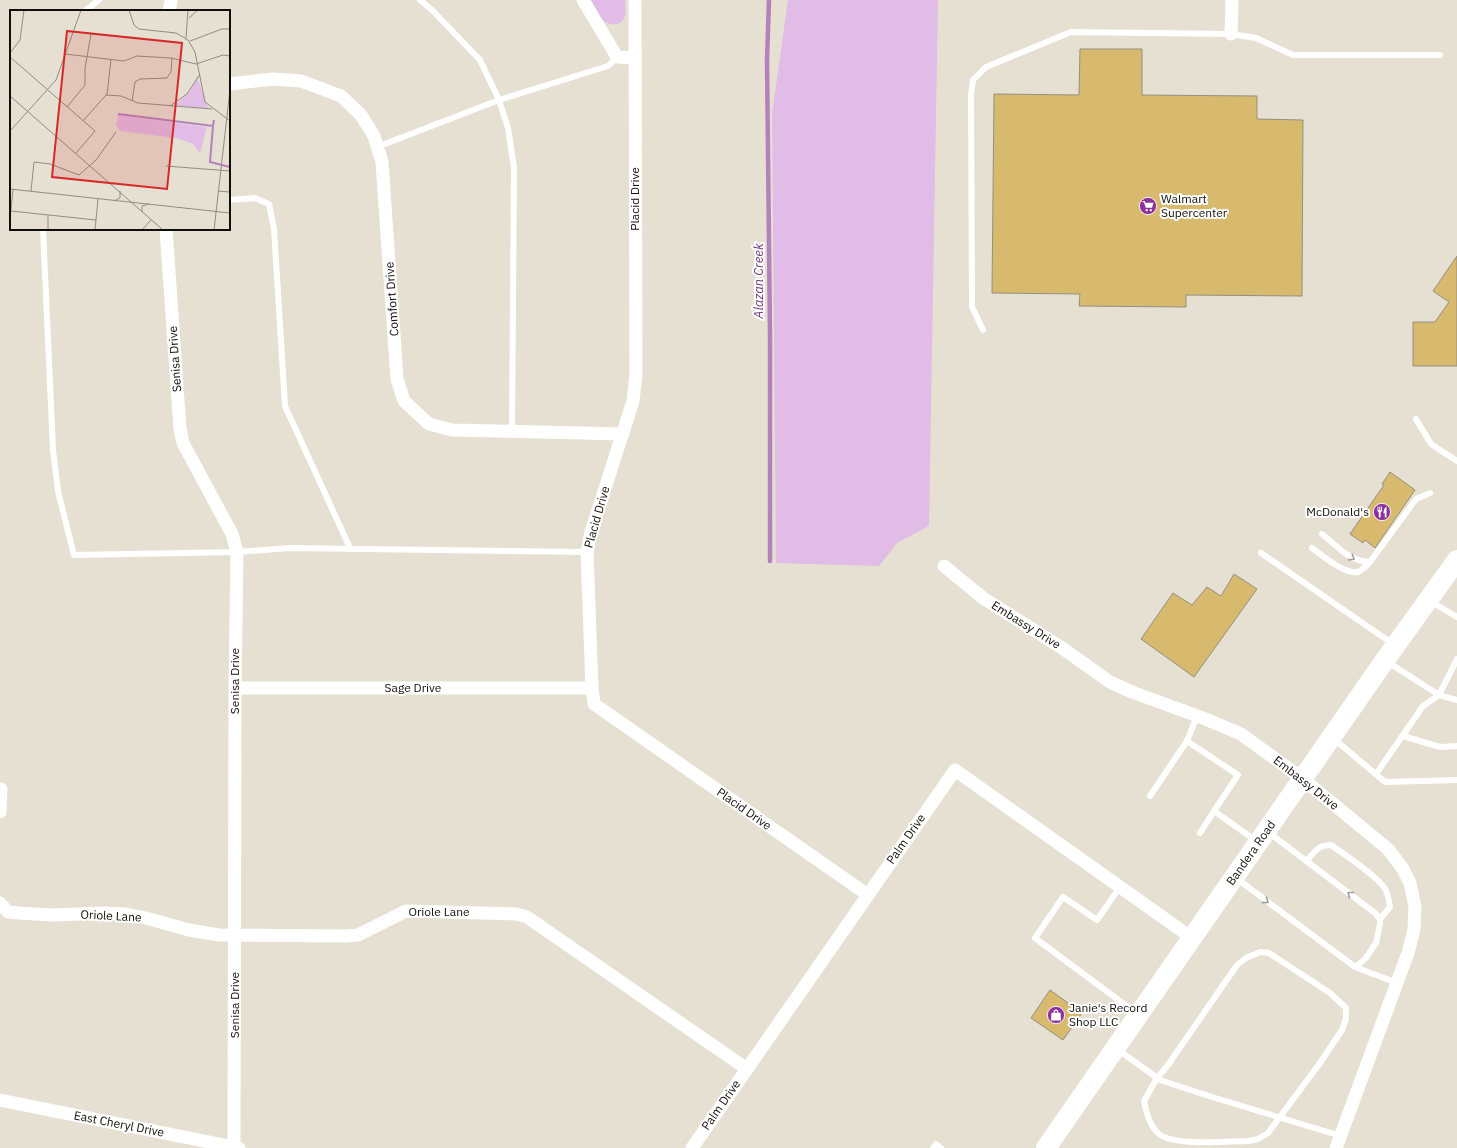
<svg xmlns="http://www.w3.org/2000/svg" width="1457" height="1148" viewBox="0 0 1457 1148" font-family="'IBM Plex Sans',sans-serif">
<rect width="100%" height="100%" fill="#e6e0d2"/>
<!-- green -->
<g fill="#e1bce6">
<path d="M591 0H625C625 5 626 11 625 16 622 27 608 26 602 19 597 14 594 6 591 0Z"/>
<path d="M788 0H938L929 526 897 543 879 566 776 563 772 114Z"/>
</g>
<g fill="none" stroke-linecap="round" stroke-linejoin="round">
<!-- stream -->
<path stroke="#b481bb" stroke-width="4.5" d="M769 0 767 60 770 336V561"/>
</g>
<!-- building -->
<g fill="#d7ba6e" stroke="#948f82">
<path d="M1080 49H1142V95L1257 96V119L1303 120 1302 296 1186 295V307L1079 306 1080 294 992 293 994 94 1079 95Z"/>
<path d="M1457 256V366H1413V322H1435L1449 302 1433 291Z"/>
<path d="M1390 472 1415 490 1375 548 1365 540 1363 543 1350 534 1384 485 1382 484Z"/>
<path d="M1234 574 1257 589 1194 677 1141 639 1173 593 1192 605 1207 587 1221 596Z"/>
<path d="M1050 990 1082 1013 1063 1040 1031 1018Z"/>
</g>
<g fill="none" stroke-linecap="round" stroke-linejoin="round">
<!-- service -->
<g stroke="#fff" stroke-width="6">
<path d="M420 0 432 10 480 60 499 100 508 128 514 168 512 431"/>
<path d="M85 11 99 0"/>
<path d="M377 147 499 100 608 66 617 57"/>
<path d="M229 200 255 198 269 204 274 229 285 406 350 548"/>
<path d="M43 229 53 450 58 491 74 555 237 552 290 548 587 552"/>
<path d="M983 330 972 307 971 95 973 80 986 67 1071 32 1231 34 1256 38 1293 55H1440"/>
<path d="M1416 419 1431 444 1457 461"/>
<path d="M1322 534C1337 546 1350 562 1370 562L1416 499 1430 493"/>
<path d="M1312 548C1322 555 1345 575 1358 572 1363 570 1366 566 1370 562"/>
<path d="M1261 553 1393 644"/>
<path d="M1430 601 1457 617"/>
<path d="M1386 661 1439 695 1457 659"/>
<path d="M1403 736 1440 747 1457 746"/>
<path d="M1334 739 1385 782 1457 780"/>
<path d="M1187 741 1197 716"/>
<path d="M1376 774 1423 706 1439 695 1457 700"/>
<path d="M1150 796 1187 741 1238 775 1214 811 1255 840"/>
<path d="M1268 832 1375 913 1380 919V924L1376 943 1365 959 1355 967"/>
<path d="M1200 833 1214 811"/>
<path d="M1307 861C1314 852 1318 845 1331 845 1345 855 1373 873 1383 886 1388 891 1389 900 1390 907L1380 919"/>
<path d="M1236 878 1355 967 1397 983"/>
<path d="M1120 887 1097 920 1063 897 1035 938 1136 1013"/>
<path d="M1260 952 1269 953 1330 993 1346 1008V1019L1342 1030 1320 1063 1268 1133 1258 1139 1249 1141C1228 1141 1180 1146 1162 1136 1151 1130 1146 1112 1144 1101L1157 1078 1168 1065 1237 965 1246 958Z"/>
<path d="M1117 1049 1160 1080 1212 1097 1341 1136"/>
<path d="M933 1148 936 1144 941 1148"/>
</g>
<!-- minor -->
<g stroke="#fff" stroke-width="13">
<path d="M583 0 617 57 634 58"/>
<path d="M635 0 636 374 633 401 591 532 587 552 592 688 594 704 868 895"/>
<path d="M169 11 171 0"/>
<path d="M1231 34 1232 0"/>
<path d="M229 84 273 79 301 81 341 96 361 115 374 136 382 162 397 379 404 401 429 424 452 430 623 434"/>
<path d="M166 229 180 429 183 443 232 534 237 552 235 688 234 1147"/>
<path d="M944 566 983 598 1062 648 1110 682 1132 692 1203 718 1241 734 1303 779 1388 849 1403 869 1410 883 1415 907 1414 929 1408 953 1336 1148"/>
<path d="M235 688H592"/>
<path d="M0 812 1 789"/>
<path d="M0 903 8 912 19 913 52 915 105 913 126 914 146 918 189 930 219 935 346 936 358 935 406 911 516 914 527 917 747 1069"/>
<path d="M0 1100 239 1148"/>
<path d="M692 1148 955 770 1192 938"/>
</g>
<!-- primary -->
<path stroke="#fff" stroke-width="20" d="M1046 1148 1385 660 1457 560"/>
</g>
<!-- one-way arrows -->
<defs><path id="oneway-chevron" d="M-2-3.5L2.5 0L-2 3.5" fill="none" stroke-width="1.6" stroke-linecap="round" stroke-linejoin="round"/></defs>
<g stroke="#9f9f9d">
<use href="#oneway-chevron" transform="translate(1352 558) rotate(32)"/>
<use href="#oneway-chevron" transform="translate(1350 894) rotate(-142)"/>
<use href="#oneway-chevron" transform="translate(1266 901) rotate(36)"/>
</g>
<!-- icons -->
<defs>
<symbol id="supermarket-disc" viewBox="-11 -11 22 22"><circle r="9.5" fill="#8e319c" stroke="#fff"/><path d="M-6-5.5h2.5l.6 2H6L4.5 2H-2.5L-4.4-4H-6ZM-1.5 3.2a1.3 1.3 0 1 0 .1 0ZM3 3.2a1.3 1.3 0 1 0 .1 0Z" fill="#fff"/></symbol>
<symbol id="restaurant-disc" viewBox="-11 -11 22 22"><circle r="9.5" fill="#8e319c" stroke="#fff"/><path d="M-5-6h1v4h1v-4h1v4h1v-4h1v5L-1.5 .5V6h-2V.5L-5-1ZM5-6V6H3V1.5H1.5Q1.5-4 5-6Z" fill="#fff"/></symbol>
<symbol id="shop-disc" viewBox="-11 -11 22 22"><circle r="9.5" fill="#8e319c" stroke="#fff"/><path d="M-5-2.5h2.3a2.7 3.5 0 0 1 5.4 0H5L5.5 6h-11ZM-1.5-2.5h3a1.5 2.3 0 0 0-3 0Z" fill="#fff"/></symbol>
</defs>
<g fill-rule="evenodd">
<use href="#supermarket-disc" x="1138" y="196" width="20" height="20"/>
<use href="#restaurant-disc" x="1372" y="502" width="20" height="20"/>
<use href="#shop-disc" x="1046" y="1005" width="20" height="20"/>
</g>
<g text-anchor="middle" stroke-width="4" stroke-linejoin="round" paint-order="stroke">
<!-- street labels -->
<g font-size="12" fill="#100e0a" stroke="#fff">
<text transform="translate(635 199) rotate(-90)" y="4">Placid Drive</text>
<text transform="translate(392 299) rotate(-94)" y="4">Comfort Drive</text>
<text transform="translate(175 359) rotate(-94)" y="4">Senisa Drive</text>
<text transform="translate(597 517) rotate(-74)" y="4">Placid Drive</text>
<text transform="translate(1026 625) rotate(32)" y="4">Embassy Drive</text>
<text transform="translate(235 681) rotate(-90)" y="4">Senisa Drive</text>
<text x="413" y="692">Sage Drive</text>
<text transform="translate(1306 783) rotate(38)" y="4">Embassy Drive</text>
<text transform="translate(744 809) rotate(35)" y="4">Placid Drive</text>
<text transform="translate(906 839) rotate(-55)" y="4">Palm Drive</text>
<text transform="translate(1251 853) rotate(-55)" y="4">Bandera Road</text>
<text x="439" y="916">Oriole Lane</text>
<text transform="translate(111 916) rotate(3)" y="4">Oriole Lane</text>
<text transform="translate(235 1005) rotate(-90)" y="4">Senisa Drive</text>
<text transform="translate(721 1105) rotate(-55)" y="4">Palm Drive</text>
<text transform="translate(119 1124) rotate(11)" y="4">East Cheryl Drive</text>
</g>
<!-- poi labels -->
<g font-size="12" fill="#100e0a" stroke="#fff" text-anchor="start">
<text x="1161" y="203">Walmart<tspan x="1161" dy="14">Supercenter</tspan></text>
<text x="1369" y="516" text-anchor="end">McDonald's</text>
<text x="1069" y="1012">Janie's Record<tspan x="1069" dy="14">Shop LLC</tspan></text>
</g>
<!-- water labels -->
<g font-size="13" font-style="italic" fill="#793a82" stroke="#fff">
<text transform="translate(758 281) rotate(-90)" y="5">Alazan Creek</text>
</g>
</g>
<!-- overview -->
<g transform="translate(10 10)">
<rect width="220" height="220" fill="#e6e0d2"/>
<path d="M187 67 198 98 164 96 180 82ZM108 105 197 117 190 143 183 134 166 128 110 121 106 115Z" fill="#e1bce6"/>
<path fill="none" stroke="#b481bb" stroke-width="2" d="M108 104 203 116 204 110M203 116 200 152 220 157"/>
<path fill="none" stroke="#908c82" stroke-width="1" d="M119 0 124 15 129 19 166 23 178 30 185 42 195 92 220 111M179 8 188 0M176 28 178 0M180 31 212 19H220M0 43 10 30 14 0M55 44 114 51 127 46 161 48 186 54 213 45 220 46M0 47 85 121 66 143M97 85 101 49M0 86 153 220M122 91 125 72 130 69 157 68 161 62 162 48M160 96 177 84 190 64M57 97 75 75V58L81 24 93 25M73 111 96 85 111 86 128 93 202 99M0 121 46 70 71 0M156 156 220 161M0 179 220 203M21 181 24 152 40 154 69 165 86 150 106 122M208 181 220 182M104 191 110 188V181M1 201 86 210M132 202V196L139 194M0 209 3 180M38 220V205M85 220 88 189M132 220 141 210M204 220 220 80"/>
<path fill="#d62828" fill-opacity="0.15" stroke="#d62828" stroke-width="2" d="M57 21 172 33 157 179 42 167Z"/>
<rect width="220" height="220" fill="none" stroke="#100e0a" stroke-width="2"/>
</g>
</svg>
